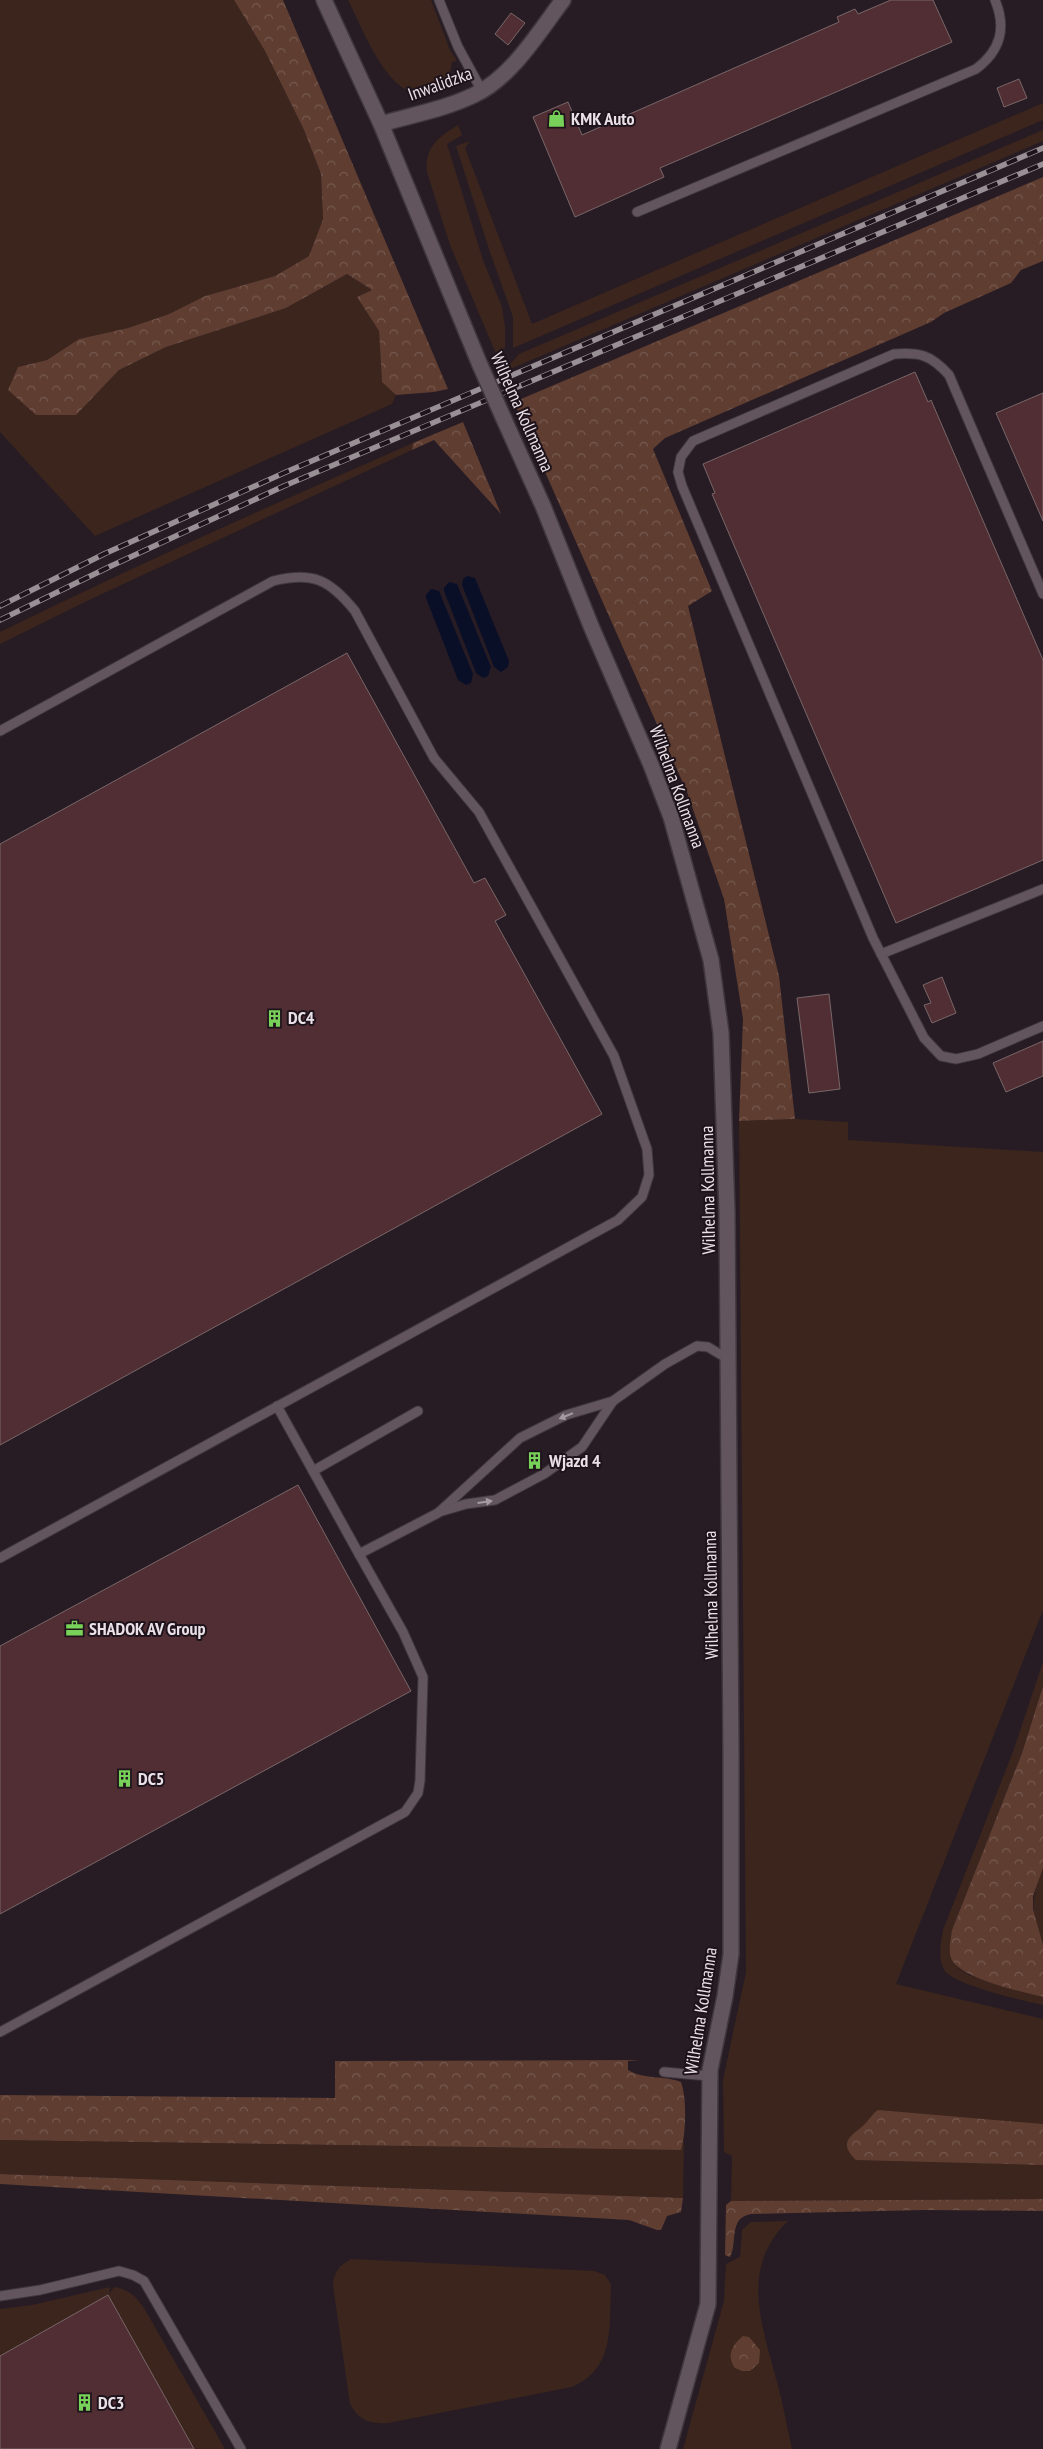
<svg xmlns="http://www.w3.org/2000/svg" width="1043" height="2449" viewBox="0 0 1043 2449" font-family="'PT Sans Narrow',sans-serif">
<defs>
<pattern id="forest-crowns" width="20" height="18" patternUnits="userSpaceOnUse" patternTransform="scale(1.25)"><rect width="20" height="18" fill="#5f3d31"/><path d="M2 6a3 3 0 1 1 6 0M12 15a3 3 0 1 1 6 0" fill="none" stroke="#76594f"/></pattern>
</defs>
<rect width="100%" height="100%" fill="#271c24"/>
<!-- green -->
<g fill="#3b251d">
<path d="M0 0H234L265 51 304 130 321 174 323 219 309 256 275 276 205 296 169 314 128 328 79 339 47 360 18 367 75 415 119 370 166 347 286 308 347 274 372 290 357 297 379 331 382 381 396 395 392 404 95 536 0 432Z"/>
<path d="M348 0H431L450 50 457 61 452 62 448 85C396 124 366 34 348 0Z"/>
<path d="M1043 103V120L513 348V317L489 249 456 146 470 141 465 148 532 324Z"/>
<path d="M458 125 462 135 447 144 483 260 502 307 505 327V348L497 356 450 245 427 172C424 147 439 137 458 125Z"/>
<path d="M1043 130V141L508 370 510 364 519 354Z"/>
<path d="M413 443 412 450 89 600 0 644V632C136 565 274 504 413 443Z"/>
<path d="M795 1119 848 1122V1140L1043 1152V1610L896 1984 1043 2019V2199L731 2201 732 2156 724 2152 723 2080 746 1972 739 1121Z"/>
<path d="M1043 1662V1686L1022 1753 952 1930 958 1968 969 1975 1043 1997V2005C1024 2001 955 1985 945 1971 937 1958 941 1944 943 1930L1014 1749Z"/>
<path d="M1043 1868V1945C1031 1914 1030 1899 1043 1868Z"/>
<path d="M0 2140 680 2150 684 2141 683 2198 0 2174Z"/>
<path d="M788 2221C739 2268 762 2326 777 2382 783 2404 787 2426 792 2449H683L724 2301 726 2264 740 2257 742 2230 751 2222Z"/>
<path d="M351 2259 594 2271 605 2275 611 2284C609 2325 616 2368 572 2387L388 2423C369 2424 360 2421 350 2404L333 2285C334 2271 339 2266 351 2259Z"/>
<path d="M110 2287 109 2294 114 2287C128 2289 136 2296 144 2308L225 2449H194L108 2296 0 2356V2309L32 2305Z"/>
</g>
<!-- forest -->
<g fill="url(#forest-crowns)">
<path d="M234 0H283L448 389 434 392 396 395 382 382 379 331 357 297 372 290 347 274 286 308 166 347 119 370 76 415H36L8 390 18 367 47 360 79 339 128 328 169 314 205 296 275 276 309 256 323 219 321 174 304 130 265 51Z"/>
<path d="M1043 177V261L1021 270 1011 283 944 313 931 322 665 438 653 449 712 591 688 606 779 976 795 1119 739 1121 743 1019 724 899 687 792 514 402Z"/>
<path d="M463 422 501 514 434 440 412 450 413 443Z"/>
<path d="M1043 1686V1868L1033 1896V1909L1043 1945V1997C1022 1992 958 1978 951 1958 948 1949 951 1939 952 1930L1022 1753Z"/>
<path d="M640 2060 628 2061V2070C644 2080 664 2075 681 2082 687 2098 686 2134 681 2150L0 2140V2095L335 2098V2061Z"/>
<path d="M878 2110 1043 2124V2165L856 2160C838 2142 850 2137 864 2125 869 2120 872 2114 878 2110Z"/>
<path d="M0 2174 683 2198 681 2212 667 2216 661 2230H657L629 2220 0 2184Z"/>
<path d="M1043 2199V2211L925 2210 751 2214C728 2218 738 2242 730 2257L725 2255 726 2205 731 2201Z"/>
<path d="M743 2336 749 2337 760 2350 759 2363 750 2371H742L735 2368C726 2356 732 2345 743 2336Z"/>
</g>
<!-- water -->
<g fill="#0a0f28">
<path d="M467 576 475 578 509 661 508 667 501 672 494 667 462 585 463 579Z"/>
<path d="M449 582 457 584 491 667 488 676 483 678 476 673 444 591V588Z"/>
<path d="M431 589 439 591 473 674 471 683 466 685 458 680 426 598V595Z"/>
</g>
<!-- building -->
<g fill="#512e34" stroke="#786769">
<path d="M891 0H933L952 42 660 168 664 177 575 217 533 117 568 102 582 135 839 22 837 17 855 9 858 14Z"/>
<path d="M511 13 525 23 508 45 495 34Z"/>
<path d="M1019 79 1027 98 1004 107 997 88Z"/>
<path d="M915 372 928 402 931 400 1043 660V860L896 923 712 494 715 493 703 464Z"/>
<path d="M1043 393V521L996 413Z"/>
<path d="M347 653 474 883 485 878 506 915 495 921 602 1114 0 1445V844Z"/>
<path d="M942 977 956 1013 932 1023 924 1005 931 1003 923 985Z"/>
<path d="M829 994 840 1089 809 1093 797 998Z"/>
<path d="M1043 1041V1076L1006 1092 993 1063Z"/>
<path d="M298 1485 411 1691 0 1914V1646Z"/>
<path d="M108 2295 194 2449H0V2356Z"/>
</g>
<g fill="none" stroke-linecap="round" stroke-linejoin="round">
<defs>
<g id="lane">
<path d="M439 0 458 47 482 91"/>
<path d="M637 212 976 69C1000 51 1007 29 995 0"/>
<path d="M1043 594 949 375C931 355 920 352 894 354L693 441 681 457 678 472 682 486 873 938 924 1038 941 1056 956 1059 978 1054 1043 1026"/>
<path d="M0 731 273 581C313 571 330 580 355 611L434 758 479 812 614 1056 647 1149 649 1175 642 1197 618 1220 0 1558"/>
<path d="M881 954 1043 889"/>
<path d="M277 1406 359 1554 438 1513 520 1438 566 1415 613 1401 665 1364 697 1346 708 1347 728 1359"/>
<path d="M313 1471 418 1411"/>
<path d="M439 1512 466 1504 495 1500 544 1474 582 1447 613 1401"/>
<path d="M0 2032 405 1812 418 1793 420 1781 423 1677 403 1632 359 1554"/>
<path d="M664 2072 709 2076"/>
<path d="M0 2296 40 2290 119 2271 133 2275 144 2281 241 2449"/>
</g>
<path id="street" d="M381 124C412 115 445 109 474 95 512 77 538 33 563 0"/>
<g id="secondary">
<path d="M324 0 381 124 480 365"/>
<path d="M503 417 543 506 591 626 651 765 671 817 711 960 721 1033 727 1212 731 1755V1954L725 1996 710 2070 708 2304 668 2449"/>
</g>
</defs>
<!-- lane casing -->
<use href="#lane" stroke="#40373d" stroke-width="11"/>
<!-- street casing -->
<use href="#street" stroke="#40373d" stroke-width="18"/>
<!-- secondary casing -->
<use href="#secondary" stroke="#40373d" stroke-width="18"/>
<!-- lane -->
<use href="#lane" stroke="#62555e" stroke-width="9"/>
<!-- street -->
<use href="#street" stroke="#62555e" stroke-width="15"/>
<!-- secondary -->
<use href="#secondary" stroke="#62555e" stroke-width="15"/>
<defs>
<g id="rail">
<path d="M0 606 104 554 286 472 1043 148"/>
<path d="M0 620 111 566 284 486 1043 164"/>
</g>
</defs>
<!-- rail casing -->
<use href="#rail" stroke="#999096" stroke-width="5.5"/>
<!-- rail -->
<use href="#rail" stroke="#1e131b" stroke-width="4" stroke-dasharray="11" stroke-linecap="butt"/>
<defs>
<path id="secondary-bridge" d="M480 365 503 417"/>
</defs>
<!-- secondary-bridge casing -->
<use href="#secondary-bridge" stroke="#40373d" stroke-width="18" stroke-linecap="butt"/>
<!-- secondary-bridge -->
<use href="#secondary-bridge" stroke="#62555e" stroke-width="15"/>
</g>
<!-- one-way arrows -->
<defs><path id="oneway-solid" d="M-6-.8H1V-3.2L6.5 0L1 3.2V.8H-6Z" transform="scale(1.25)"/></defs>
<g fill="#a69ba2">
<use href="#oneway-solid" transform="translate(566 1416) rotate(158)"/>
<use href="#oneway-solid" transform="translate(485 1502) rotate(-8)"/>
</g>
<!-- icons -->
<defs>
<symbol id="shop-bare" viewBox="-9 -9 18 18"><path d="M-5-2.5h2.3a2.7 3.5 0 0 1 5.4 0H5L5.5 6h-11ZM-1.5-2.5h3a1.5 2.3 0 0 0-3 0Z" fill="#78d158" stroke="#1e131b" stroke-width="2.5" paint-order="stroke"/></symbol>
<symbol id="building-bare" viewBox="-9 -9 18 18"><path d="M-4-6H4V6H1V3H-1V6H-4ZM-2.5-4.3h1.7v1.8h-1.7ZM.8-4.3h1.7v1.8H.8ZM-2.5-1h1.7V.8h-1.7ZM.8-1h1.7V.8H.8Z" fill="#78d158" stroke="#1e131b" stroke-width="2.5" paint-order="stroke"/></symbol>
<symbol id="office-bare" viewBox="-9 -9 18 18"><path d="M-6-3h4V-5.5h4V-3h4V5H-6ZM-1-4.5V-3h2v-1.5ZM-6 0V1H6V0Z" fill="#78d158" stroke="#1e131b" stroke-width="2.5" paint-order="stroke"/></symbol>
</defs>
<g fill-rule="evenodd">
<use href="#shop-bare" x="544" y="106" width="25" height="25"/>
<use href="#building-bare" x="262" y="1006" width="25" height="25"/>
<use href="#building-bare" x="522" y="1448" width="25" height="25"/>
<use href="#office-bare" x="62" y="1616" width="25" height="25"/>
<use href="#building-bare" x="112" y="1766" width="25" height="25"/>
<use href="#building-bare" x="72" y="2390" width="25" height="25"/>
</g>
<g text-anchor="middle" stroke-width="4" stroke-linejoin="round" paint-order="stroke">
<!-- street labels -->
<g font-size="18" fill="#e9e1e6" stroke="#1e131b">
<text transform="translate(440 84) rotate(-20)" y="6">Inwalidzka</text>
<text transform="translate(522 412) rotate(66)" y="6">Wilhelma Kollmanna</text>
<text transform="translate(677 787) rotate(70)" y="6">Wilhelma Kollmanna</text>
<text transform="translate(708 1190) rotate(-91)" y="6">Wilhelma Kollmanna</text>
<text transform="translate(711 1595) rotate(-91)" y="6">Wilhelma Kollmanna</text>
<text transform="translate(701 2011) rotate(-81)" y="6">Wilhelma Kollmanna</text>
</g>
<!-- poi labels -->
<g font-size="18" font-weight="bold" fill="#e9e1e6" stroke="#1e131b" text-anchor="start">
<text x="571" y="125">KMK Auto</text>
<text x="288" y="1024">DC4</text>
<text x="549" y="1467">Wjazd 4</text>
<text x="89" y="1635">SHADOK AV Group</text>
<text x="138" y="1785">DC5</text>
<text x="98" y="2409">DC3</text>
</g>
</g>
</svg>
